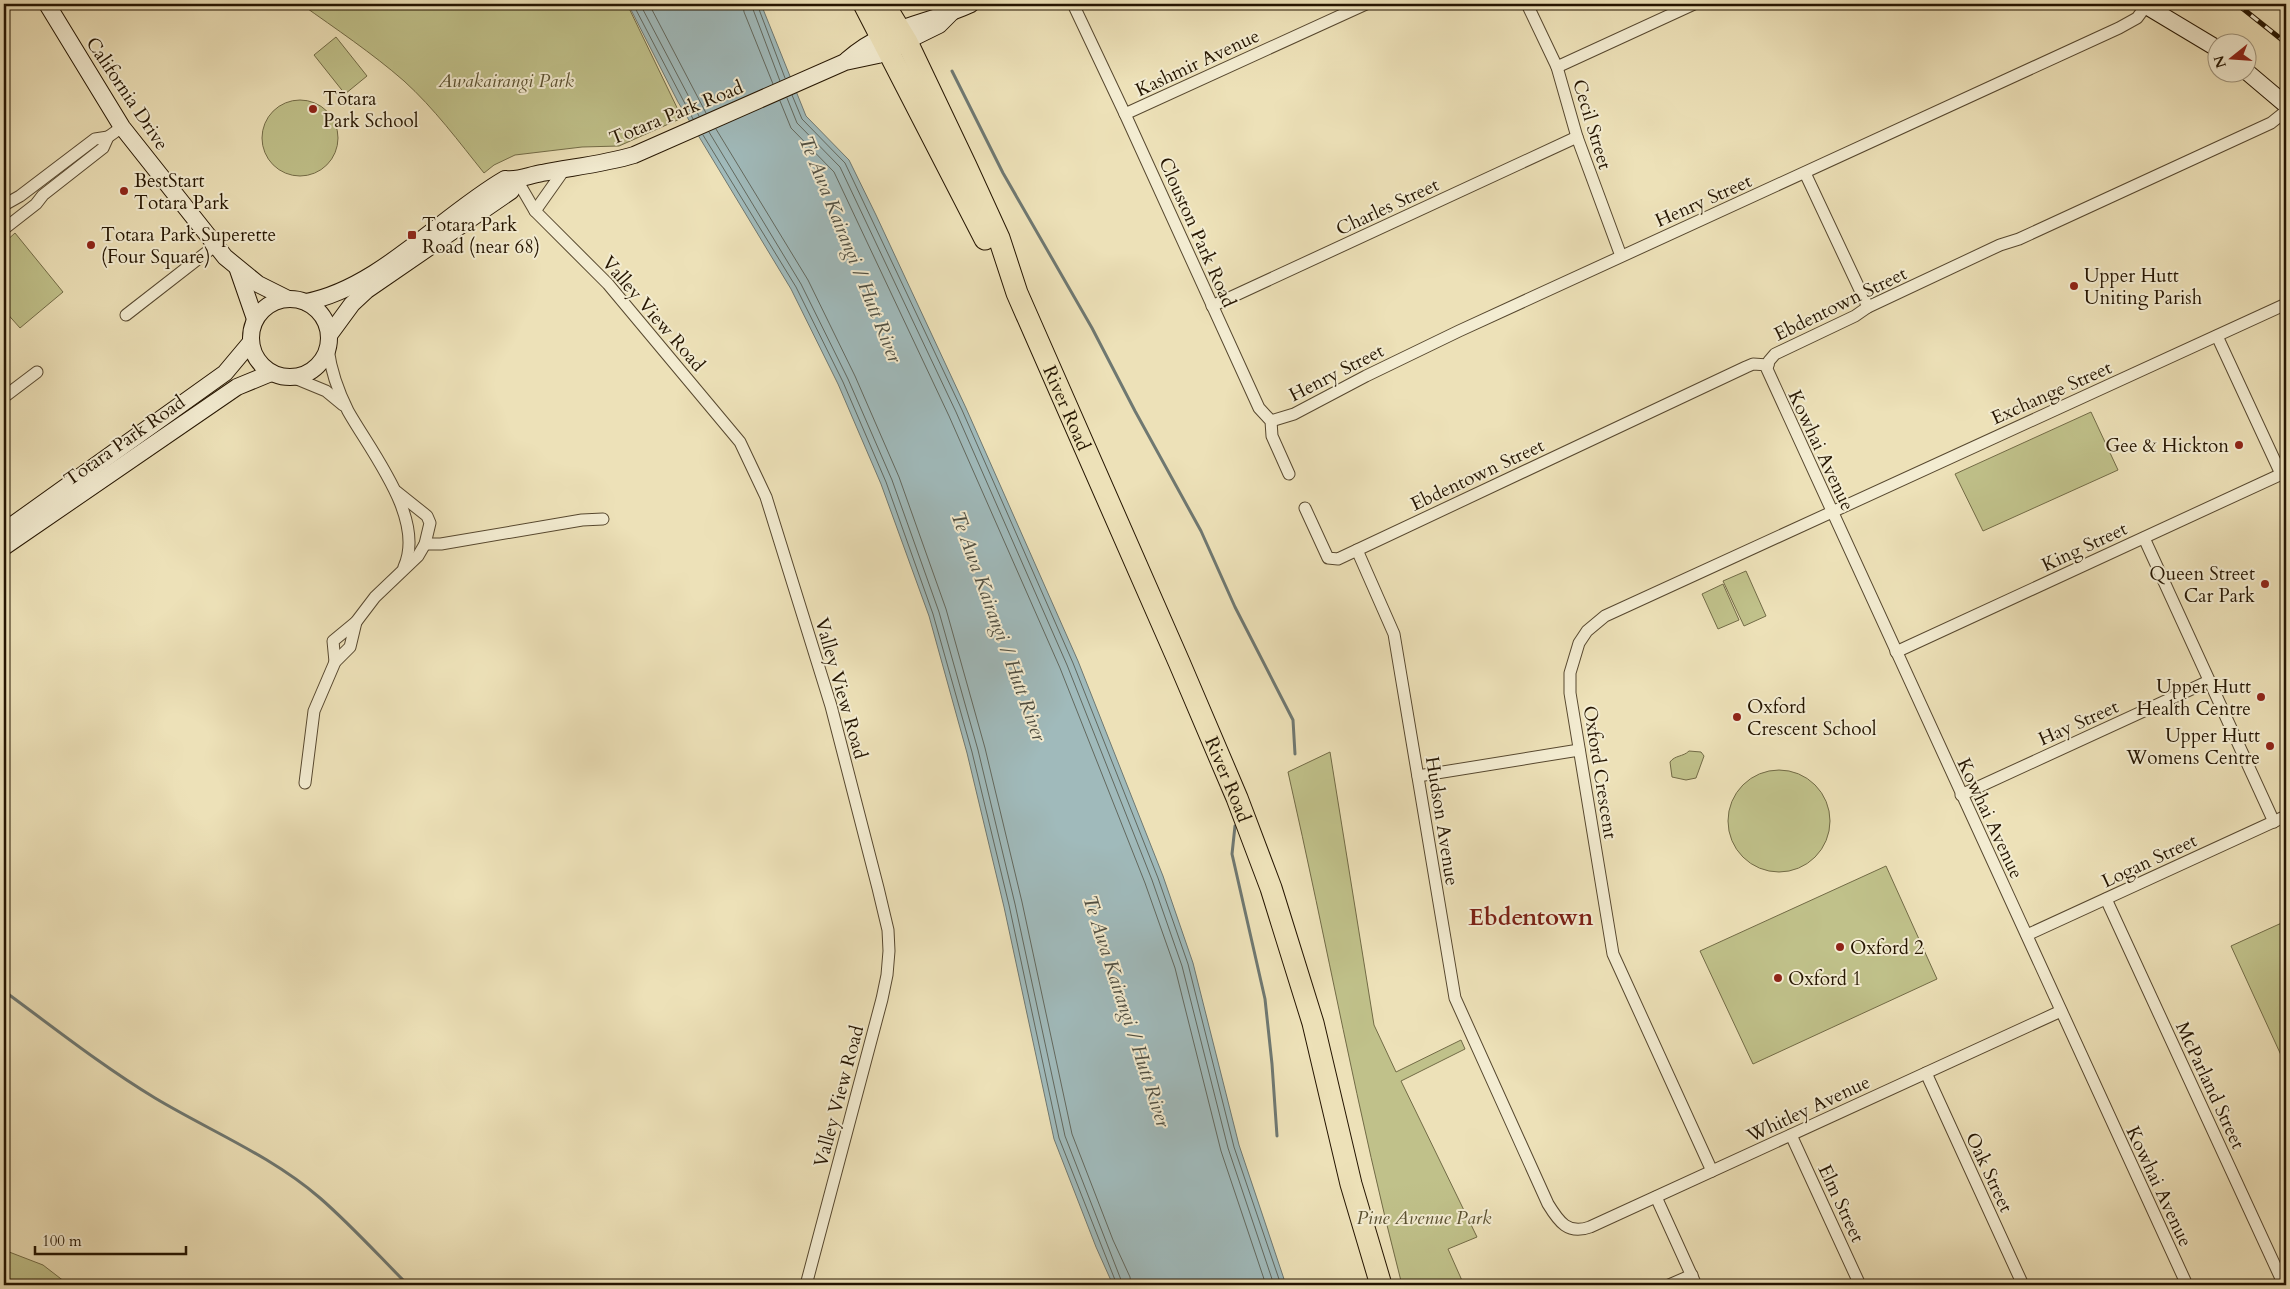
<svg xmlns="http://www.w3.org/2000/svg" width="2290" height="1289" viewBox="0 0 2290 1289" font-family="Cardo,serif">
<rect width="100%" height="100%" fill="#ede1b8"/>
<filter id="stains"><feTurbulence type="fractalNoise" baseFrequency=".004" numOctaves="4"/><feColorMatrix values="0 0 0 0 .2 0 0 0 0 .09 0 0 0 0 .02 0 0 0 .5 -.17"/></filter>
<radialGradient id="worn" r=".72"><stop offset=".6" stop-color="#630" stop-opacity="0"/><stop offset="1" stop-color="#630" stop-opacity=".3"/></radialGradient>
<!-- green -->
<g fill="#c0c18a" stroke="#726b46">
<path d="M301 4H627L682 118 619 146 582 147 515 155 494 165 484 173C459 142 434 108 404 81 372 53 336 29 301 4Z"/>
<path d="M336 37 367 76 345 94 314 55Z"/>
<circle cx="300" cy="138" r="38"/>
<path d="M15 233 63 292 20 328 4 310V243Z"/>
<path d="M2091 412 2118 470 1983 531 1955 474Z"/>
<path d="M1746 571 1766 616 1744 626 1723 581Z"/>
<path d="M1723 584 1739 620 1718 629 1702 594Z"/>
<path d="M1689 751 1701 752 1704 756 1696 778 1686 780 1672 777 1670 762C1675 755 1683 757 1689 751Z"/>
<path d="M1330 752 1374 1025 1396 1072 1461 1040 1465 1049 1401 1081 1477 1237 1448 1249 1464 1285H1402C1358 1116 1327 943 1288 772Z"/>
<circle cx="1779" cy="821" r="51"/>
<path d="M1886 866 1937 979 1753 1064 1700 951Z"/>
<path d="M2286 921V1066L2231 946Z"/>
<path d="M4 1250 43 1265 69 1285H4Z"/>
</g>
<!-- water -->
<path fill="#a0babb" stroke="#6f7871" d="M628 4H761L806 116 849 160 876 215 966 408 1078 661 1163 876 1193 963 1239 1145 1286 1285H1113L1096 1247 1054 1139 1004 907 967 753 929 616 881 484 838 384 791 289 678 102Z"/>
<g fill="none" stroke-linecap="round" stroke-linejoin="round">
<!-- shore -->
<g stroke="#62685e" stroke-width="1">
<path d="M633 4 693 119"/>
<path d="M640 4 699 116"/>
<path d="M649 4 706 113"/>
<path d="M743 4 744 12 773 84"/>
<path d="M751 4 780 81"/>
<path d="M757 4 785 78"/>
<path d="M792 95 802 119 845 163 962 410 1073 663 1158 878 1188 964 1234 1147 1281 1285"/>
<path d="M787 98 797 123 840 167 956 412 1067 665 1152 880 1182 966 1228 1148 1274 1285"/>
<path d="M780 101 791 128 834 172 949 416 1060 668 1145 883 1175 968 1221 1151 1266 1285"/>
<path d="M716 129 808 280 855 376 899 477 946 609 985 748 1022 902 1072 1134 1113 1240 1130 1277 1131 1285"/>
<path d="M709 132 801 284 848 379 892 480 939 612 978 750 1015 904 1065 1136 1123 1285"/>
<path d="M703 135 796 287 843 382 886 482 933 614 972 752 1009 905 1059 1138 1117 1285"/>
</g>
<!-- stream -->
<g stroke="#6f7871" stroke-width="3">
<path d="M952 71 1003 173 1092 328 1135 411 1201 531 1235 607 1293 720 1295 754"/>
<path d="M1235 826 1232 854 1265 999 1272 1064 1277 1136"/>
<path d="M4 991C53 1027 102 1066 155 1098 210 1131 270 1155 320 1198 351 1225 379 1256 408 1285"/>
</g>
<defs>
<g id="street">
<path d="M1073 4 1125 114 1259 408 1271 421 1272 436 1289 474"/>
<path d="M1527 4 1557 67 1577 137 1621 256"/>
<path d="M1557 67 1694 4"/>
<path d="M1125 114 1366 4"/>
<path d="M1805 173 1868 307"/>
<path d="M517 180 535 211 608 284 740 442 766 497 831 706 878 888 888 930 889 951 887 975 882 999 806 1285"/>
<path d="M4 205 20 196 95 139 108 137"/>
<path d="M535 211 564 170"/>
<path d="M4 229 36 204 43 195 103 148 108 137 122 127"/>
<path d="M1212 306 1577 137"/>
<path d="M126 315 216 245"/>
<path d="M2217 336 2281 474"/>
<path d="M328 349C331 371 338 391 348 411 371 452 426 519 404 567"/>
<path d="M292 377 326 391 343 405"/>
<path d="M4 397 37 372"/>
<path d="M1271 421 1294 414 1366 376 1459 331 2119 28 2137 18 2146 6"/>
<path d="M1305 508 1328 558 1338 559 1746 367 1753 364 1768 365"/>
<path d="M2144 538 2274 822"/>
<path d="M425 544H441L582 520 603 519"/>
<path d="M1357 550 1394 634 1455 998 1548 1204C1559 1222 1568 1235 1590 1227L2061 1011"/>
<path d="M1896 652 2286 472"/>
<path d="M335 662 333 641 356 622 375 597 418 556 425 544 430 523 427 516 397 492"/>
<path d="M1418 776 1579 750"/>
<path d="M305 783 314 711 335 662 350 647 356 622"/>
<path d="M1961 795 2209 681"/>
<path d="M2106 899 2284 1285"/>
<path d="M2027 935 2286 816"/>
<path d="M1926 1073 2023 1285"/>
<path d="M1791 1135 1860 1285"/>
<path d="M1712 1171 1613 954 1570 693V673L1579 643 1587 631 1605 616 2286 304"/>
<path d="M1656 1197 1696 1285"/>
<path d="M1669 1285 1692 1275"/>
<path d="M2187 1285 1767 369 1769 361 1775 354 1855 316 1868 307 2000 245 2019 239 2271 123 2286 111"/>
</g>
<g id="secondary">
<path d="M47 4 122 127 225 257 258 284 286 298"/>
<path d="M2143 4 2218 49"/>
<path d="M847 60C887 25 926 25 971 4"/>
<path d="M2247 72 2286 105"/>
<path d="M238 270 255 319"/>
<circle cx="290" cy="338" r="39"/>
<path d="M306 302C379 288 441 216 505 179 519 181 529 175 542 173 573 167 604 164 634 155L845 62 878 55 939 25 951 13"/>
<path d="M330 334 352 304 367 290 511 191 517 180"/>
<path d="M4 531 225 373 251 342"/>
<path d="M4 547 237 387 271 373"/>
</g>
<g id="highway">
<path d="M864 4 985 239"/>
<path id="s1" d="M884 4 907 42 966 166 999 238 1017 293 1179 662 1237 798 1271 888 1313 1023 1351 1184 1381 1285"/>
</g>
</defs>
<!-- street casing -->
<use href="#street" stroke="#57482f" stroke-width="13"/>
<!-- secondary casing -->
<use href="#secondary" stroke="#251501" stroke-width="18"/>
<!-- highway casing -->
<use href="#highway" stroke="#251501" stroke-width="23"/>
<!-- street -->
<use href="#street" stroke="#f3ecd1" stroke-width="11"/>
<!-- secondary -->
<use href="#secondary" stroke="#f3ecd1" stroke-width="16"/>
<!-- highway -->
<use href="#highway" stroke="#ede1b8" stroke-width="21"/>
<defs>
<path id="rail" d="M2237 4 2286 43"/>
</defs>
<!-- rail casing -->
<use href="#rail" stroke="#251501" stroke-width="5"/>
<!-- rail -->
<use href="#rail" stroke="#f3ecd1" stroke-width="3" stroke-dasharray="9" stroke-linecap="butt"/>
</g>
<!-- markers -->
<g fill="#8f2418" stroke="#f3ecd1" stroke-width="2">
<circle cx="313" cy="109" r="5"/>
<circle cx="124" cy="191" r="5"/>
<rect x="407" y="230" width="10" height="10" rx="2.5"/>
<circle cx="91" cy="245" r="5"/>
<circle cx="2074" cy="286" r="5"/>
<circle cx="2239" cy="445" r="5"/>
<circle cx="2265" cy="584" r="5"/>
<circle cx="2261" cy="697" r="5"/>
<circle cx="1737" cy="717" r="5"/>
<circle cx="2270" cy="746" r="5"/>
<circle cx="1840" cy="947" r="5"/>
<circle cx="1778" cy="978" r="5"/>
</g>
<g text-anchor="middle" stroke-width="4" stroke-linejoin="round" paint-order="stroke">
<!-- street labels -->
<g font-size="19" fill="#251501" stroke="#f3ecd1">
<text transform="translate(1197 62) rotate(-25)" y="7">Kashmir Avenue</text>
<text transform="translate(128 93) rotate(56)" y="7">California Drive</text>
<text transform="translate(676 112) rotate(-22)" y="7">Totara Park Road</text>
<text transform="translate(1593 124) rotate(73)" y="7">Cecil Street</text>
<text transform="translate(1703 200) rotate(-24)" y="7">Henry Street</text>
<text transform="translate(1387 206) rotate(-25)" y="7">Charles Street</text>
<text transform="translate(1198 232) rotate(66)" y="7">Clouston Park Road</text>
<text transform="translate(1840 303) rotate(-26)" y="7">Ebdentown Street</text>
<text transform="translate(654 313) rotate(49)" y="7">Valley View Road</text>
<text transform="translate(1336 372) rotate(-27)" y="7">Henry Street</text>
<text transform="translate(2051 392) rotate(-24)" y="7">Exchange Street</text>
<text dy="7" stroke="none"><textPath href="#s1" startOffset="444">River Road</textPath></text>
<text transform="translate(124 440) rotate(-35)" y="7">Totara Park Road</text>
<text transform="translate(1822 450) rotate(65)" y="7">Kowhai Avenue</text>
<text transform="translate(1477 474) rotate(-25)" y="7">Ebdentown Street</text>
<text transform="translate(2084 546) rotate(-25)" y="7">King Street</text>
<text transform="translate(842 688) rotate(74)" y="7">Valley View Road</text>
<text transform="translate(2078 722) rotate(-24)" y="7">Hay Street</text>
<text transform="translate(1601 772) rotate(81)" y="7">Oxford Crescent</text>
<text dy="7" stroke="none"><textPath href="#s1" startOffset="849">River Road</textPath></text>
<text transform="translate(1991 818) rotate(65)" y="7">Kowhai Avenue</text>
<text transform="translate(1443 821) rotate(81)" y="7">Hudson Avenue</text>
<text transform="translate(2149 860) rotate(-25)" y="7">Logan Street</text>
<text transform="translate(2211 1085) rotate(65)" y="7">McParland Street</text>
<text transform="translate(838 1096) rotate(-75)" y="7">Valley View Road</text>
<text transform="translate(1808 1108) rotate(-25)" y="7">Whitley Avenue</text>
<text transform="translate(1990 1172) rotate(65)" y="7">Oak Street</text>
<text transform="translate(2160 1186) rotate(65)" y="7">Kowhai Avenue</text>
<text transform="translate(1842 1203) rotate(65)" y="7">Elm Street</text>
</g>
<!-- park labels -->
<g font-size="19" font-style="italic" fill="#5b5131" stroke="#f3ecd1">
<text x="506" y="87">Awakairangi Park</text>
<text x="1424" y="1224">Pine Avenue Park</text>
</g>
<!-- poi labels -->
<g font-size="19" fill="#251501" stroke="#f3ecd1" text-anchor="start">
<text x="323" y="105">Tōtara<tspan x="323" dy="22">Park School</tspan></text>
<text x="134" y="187">BestStart<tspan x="134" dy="22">Totara Park</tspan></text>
<text x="422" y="231">Totara Park<tspan x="422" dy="22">Road (near 68)</tspan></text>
<text x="101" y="241">Totara Park Superette<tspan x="101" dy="22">(Four Square)</tspan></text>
<text x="2084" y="282">Upper Hutt<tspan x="2084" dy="22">Uniting Parish</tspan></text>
<text x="2229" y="452" text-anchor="end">Gee &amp; Hickton</text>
<text x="2255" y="580" text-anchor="end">Queen Street<tspan x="2255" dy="22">Car Park</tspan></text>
<text x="2251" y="693" text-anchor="end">Upper Hutt<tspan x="2251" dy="22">Health Centre</tspan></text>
<text x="1747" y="713">Oxford<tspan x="1747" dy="22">Crescent School</tspan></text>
<text x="2260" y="742" text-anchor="end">Upper Hutt<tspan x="2260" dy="22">Womens Centre</tspan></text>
<text x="1850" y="954">Oxford 2</text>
<text x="1788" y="985">Oxford 1</text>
</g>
<!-- water labels -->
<g font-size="20" font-style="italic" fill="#504f42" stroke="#f3ecd1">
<text transform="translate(851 249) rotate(68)" y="7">Te Awa Kairangi / Hutt River</text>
<text transform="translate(999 626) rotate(70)" y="7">Te Awa Kairangi / Hutt River</text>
<text transform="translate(1127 1011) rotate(72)" y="7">Te Awa Kairangi / Hutt River</text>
</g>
<!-- district labels -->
<g font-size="24" font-weight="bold" fill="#7a1f14" stroke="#f3ecd1">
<text x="1531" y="925">Ebdentown</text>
</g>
</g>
<!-- margin -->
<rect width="2290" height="1289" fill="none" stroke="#ede1b8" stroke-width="20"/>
<rect x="5" y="5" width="2280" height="1279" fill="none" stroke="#251501" stroke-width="2.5"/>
<rect x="10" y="10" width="2270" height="1269" fill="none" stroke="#251501"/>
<!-- north arrow -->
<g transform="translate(2232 58) rotate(253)"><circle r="24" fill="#f3ecd1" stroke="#a1967e"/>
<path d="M0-4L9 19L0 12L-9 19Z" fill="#8f2418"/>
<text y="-8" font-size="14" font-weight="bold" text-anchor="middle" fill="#251501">N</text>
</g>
<!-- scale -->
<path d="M35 1246v8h151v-8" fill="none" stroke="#251501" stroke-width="2.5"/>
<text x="42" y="1246" font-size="15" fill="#251501" stroke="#f3ecd1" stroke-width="4" paint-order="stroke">100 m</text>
<rect width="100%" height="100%" filter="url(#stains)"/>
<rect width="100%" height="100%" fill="url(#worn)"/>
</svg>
